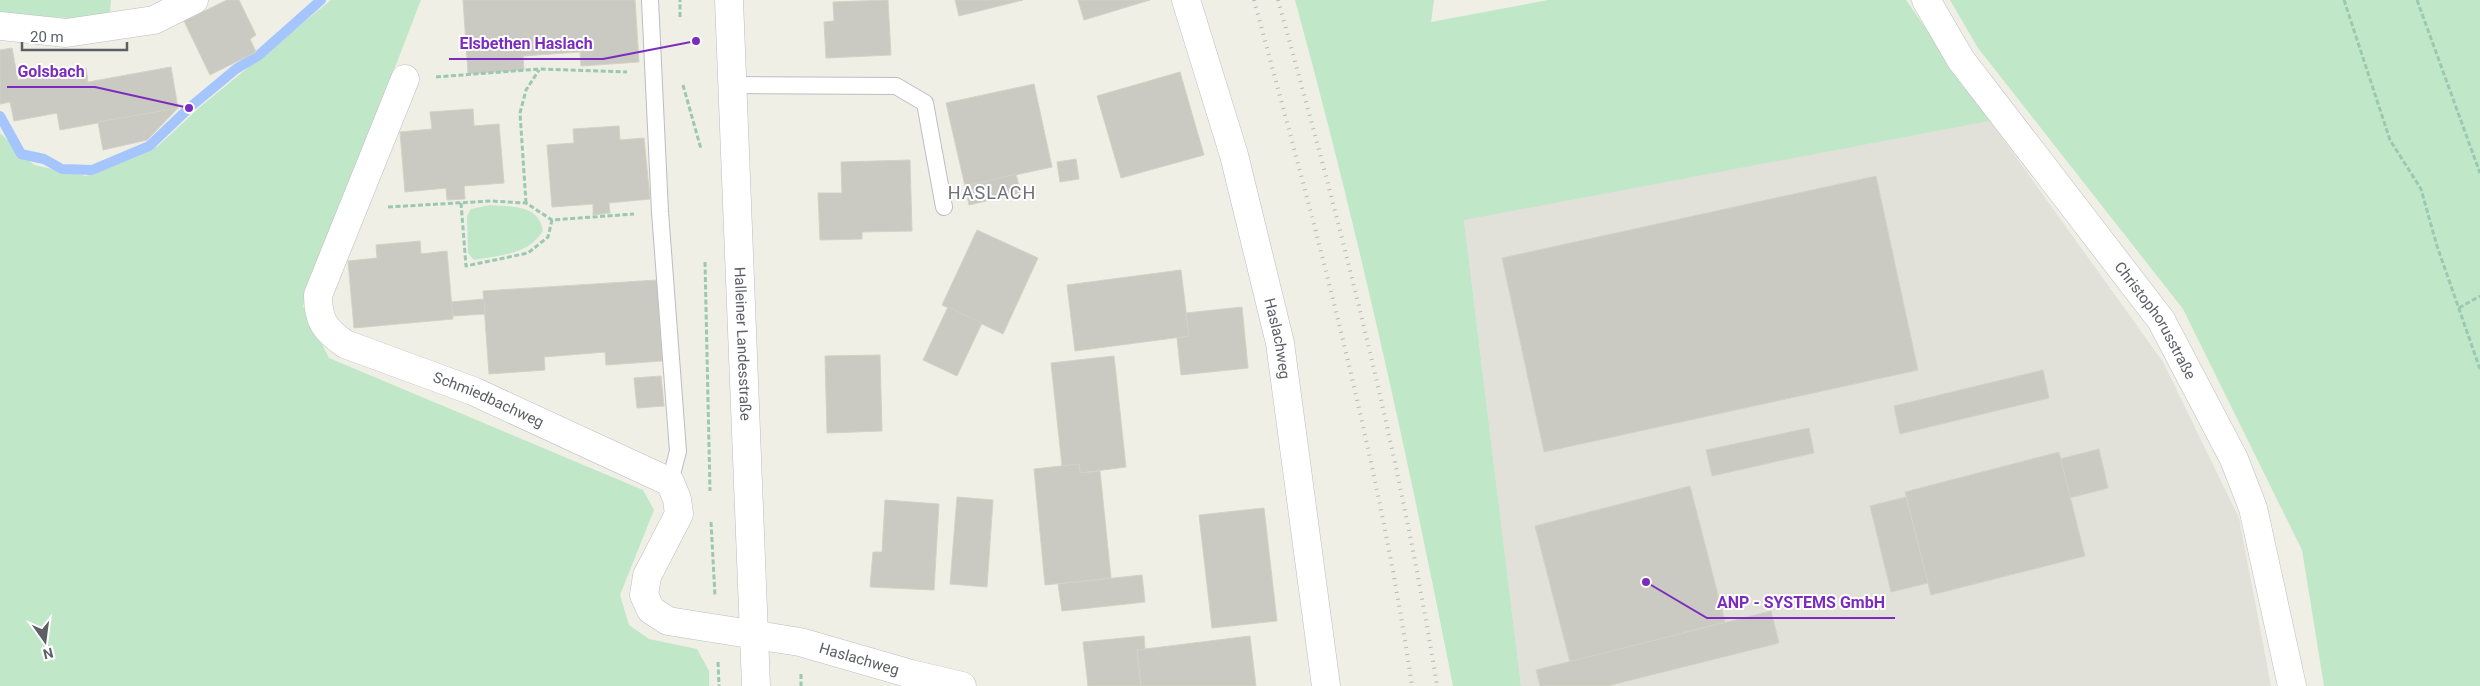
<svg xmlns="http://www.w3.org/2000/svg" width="2480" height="686" viewBox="0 0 2480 686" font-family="Roboto,sans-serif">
<rect width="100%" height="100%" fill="#efefe5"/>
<!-- industrial -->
<path fill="#e1e0d9" d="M1990 121 2163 362 2239 518 2271 686H1521L1464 219Z"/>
<!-- green -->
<g fill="#c1e7c9">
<path d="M0 0H111L110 12 84 19 4 14 0 13Z"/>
<path d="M331 0H421L303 306 329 358 643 490 654 510 620 595 629 625 649 639 697 649 709 671V686H0V133L34 165 86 176 158 146 201 106Z"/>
<path d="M1295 0H1434L1431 22 1548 0H1906L1990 121 1464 220 1521 686H1453C1408 456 1357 226 1295 0Z"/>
<path d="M1950 0H2480V686H2324L2302 550 2183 309 1978 48Z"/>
<path d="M490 205C512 207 539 204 543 231 528 255 500 255 474 260L468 253 467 216 471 209Z"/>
</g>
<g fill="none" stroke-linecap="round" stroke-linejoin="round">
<!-- stream -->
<path stroke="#a5c5ff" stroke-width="10" d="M0 116 21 154 44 159 62 169 92 170 149 146 189 108 236 69 259 55 321 0"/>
</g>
<!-- building -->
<g fill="#cac9c2" stroke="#d4d2c3">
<path d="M227 0H239L256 35 250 39 256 52 210 75 184 21Z"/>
<path d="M463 0H635L639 62 581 66 580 52 523 56 524 70 468 74Z"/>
<path d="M888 0 891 55 826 58 824 22 834 21 833 2Z"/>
<path d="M955 0H1023L959 16Z"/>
<path d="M1078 0H1150L1084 20Z"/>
<path d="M12 48 18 80 86 68 88 82 171 67 178 108 60 130 57 113 14 121 10 102 0 104V50Z"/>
<path d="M1180 72 1204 155 1121 178 1097 96Z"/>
<path d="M1034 84 1052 167 965 186 946 103Z"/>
<path d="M178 108 147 140 103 150 98 122Z"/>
<path d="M473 109 474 126 499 124 504 183 464 186 465 199 447 200 446 188 405 192 400 132 432 129 430 112Z"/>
<path d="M619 126 620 140 644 138 650 199 609 203 610 213 593 215V204L552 207 547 145 574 143 573 129Z"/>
<path d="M1076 159 1079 179 1060 182 1057 162Z"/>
<path d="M910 160 912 231 862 232V239L820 240 818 193H842L841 162Z"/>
<path d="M1016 174 1021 193 969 205 965 186Z"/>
<path d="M1876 176 1918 370 1544 452 1502 258Z"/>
<path d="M977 230 1038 258 1003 334 942 305Z"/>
<path d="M420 241 421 254 447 251 453 319 354 328 348 261 377 258 376 245Z"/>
<path d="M1181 270 1189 336 1075 351 1067 285Z"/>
<path d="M657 280 662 361 606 365 605 352 544 357 545 370 489 374 483 291Z"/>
<path d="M484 299 485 314 453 316 451 302Z"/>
<path d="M948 307 982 323 957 376 923 360Z"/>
<path d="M1242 307 1248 368 1181 375 1177 338 1189 336 1186 313Z"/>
<path d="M880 355 882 431 827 433 825 356Z"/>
<path d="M1114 356 1126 467 1080 473 1079 464 1062 466 1051 363Z"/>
<path d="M2043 370 2049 398 1900 434 1894 406Z"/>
<path d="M661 376 664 406 637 408 634 378Z"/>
<path d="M1809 428 1814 453 1712 476 1706 450Z"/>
<path d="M2099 449 2108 488 2070 498 2060 459Z"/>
<path d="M2059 452 2085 556 1931 595 1905 492Z"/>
<path d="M1079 464 1080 473 1100 471 1111 578 1045 585 1034 469Z"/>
<path d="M1690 486 1725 622 1570 662 1535 526Z"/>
<path d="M957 497 993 500 987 587 950 584Z"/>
<path d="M1906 497 1928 583 1891 592 1870 506Z"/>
<path d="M885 500 939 504 934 590 870 587 873 552H882Z"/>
<path d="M1264 508 1277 621 1212 628 1199 515Z"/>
<path d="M1142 575 1145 602 1062 611 1058 584Z"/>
<path d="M1771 611 1779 643 1607 686H1540L1536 670Z"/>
<path d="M1144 636 1145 649 1137 650 1141 686H1088L1083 642Z"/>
<path d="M1250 636 1256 686H1141L1137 650Z"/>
</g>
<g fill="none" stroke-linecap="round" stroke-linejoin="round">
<defs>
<g id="service">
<path d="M650 0 660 212 678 451 670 482"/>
<path d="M734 85 896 86 925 103 944 207"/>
</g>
<g id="minor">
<path id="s1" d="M1186 0 1234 155 1280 343 1326 686"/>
<path id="s2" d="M1926 0 1961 60 2161 320 2234 459 2253 508 2292 686"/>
<path d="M0 26 66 33 154 20 194 0"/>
<path id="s3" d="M405 79 318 295C318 321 325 330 345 344L473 391 670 482 677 499 679 514 647 576 644 595 651 610 668 621 800 642 911 674 962 686"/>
</g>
<g id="secondary">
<path id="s4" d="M729 0 756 686"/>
</g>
</defs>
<!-- service casing -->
<use href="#service" stroke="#bcbdc3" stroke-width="18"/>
<!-- minor casing -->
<use href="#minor" stroke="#bcbdc3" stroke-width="29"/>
<!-- secondary casing -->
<use href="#secondary" stroke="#babcc3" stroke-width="29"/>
<!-- path -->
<g stroke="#9ac8b1" stroke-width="3" stroke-dasharray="5 2.5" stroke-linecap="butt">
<path d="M2344 0 2390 140 2421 189 2437 246 2480 369"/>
<path d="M2417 0 2480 173"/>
<path d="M680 17V0"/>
<path d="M436 77 540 69 627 72"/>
<path d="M683 85 701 149"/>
<path d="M461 203 466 266 528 253 548 237 552 220"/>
<path d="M526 203 520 113 526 90 539 70"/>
<path d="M388 207 491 201 526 203 552 220 634 214"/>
<path d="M705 262 710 491"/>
<path d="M2459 308 2480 296"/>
<path d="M711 522 715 596"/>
<path d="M718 662 719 686"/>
<path d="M801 674V686"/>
</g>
<!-- service -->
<use href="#service" stroke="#fff" stroke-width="16"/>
<!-- minor -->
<use href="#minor" stroke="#fff" stroke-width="28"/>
<!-- secondary -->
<use href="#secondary" stroke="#fff" stroke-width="28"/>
<!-- rail -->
<g stroke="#b8b8b9" stroke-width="4" stroke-dasharray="1 6" stroke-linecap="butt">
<path d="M1254 0C1315 226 1378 454 1412 686"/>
<path d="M1278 0C1341 226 1400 454 1437 686"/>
</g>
</g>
<g text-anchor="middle" stroke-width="4" stroke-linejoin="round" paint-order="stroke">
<!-- street labels -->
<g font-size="15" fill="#5d5f65" stroke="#fff">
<text dy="5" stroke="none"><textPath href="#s2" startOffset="395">Christophorusstraße</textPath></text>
<text dy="5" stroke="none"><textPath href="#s1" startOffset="351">Haslachweg</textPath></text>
<text dy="5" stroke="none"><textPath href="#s4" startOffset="344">Halleiner Landesstraße</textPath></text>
<text dy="5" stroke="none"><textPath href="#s3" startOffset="446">Schmiedbachweg</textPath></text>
<text dy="5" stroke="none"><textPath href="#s3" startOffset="1000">Haslachweg</textPath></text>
</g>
<!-- quarter labels -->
<g font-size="18" letter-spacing="1" fill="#6e7077" stroke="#fff">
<text x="992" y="199">HASLACH</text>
</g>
</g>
<!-- callouts -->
<path fill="none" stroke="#7b2cbf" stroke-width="2" d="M696 41L603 59H449M189 108L95 87H7M1646 582L1707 618H1895"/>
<g fill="#7b2cbf" stroke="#fff" stroke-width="2">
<circle cx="696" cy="41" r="5"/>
<circle cx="189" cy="108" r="5"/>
<circle cx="1646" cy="582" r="5"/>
</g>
<g font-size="16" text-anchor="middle" font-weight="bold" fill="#7b2cbf" stroke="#fff" stroke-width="4" stroke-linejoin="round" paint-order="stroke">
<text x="526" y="49">Elsbethen Haslach</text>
<text x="51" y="77">Golsbach</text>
<text x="1801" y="608">ANP - SYSTEMS GmbH</text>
</g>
<!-- north arrow -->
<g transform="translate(45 641) rotate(166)" stroke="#ffffff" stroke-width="4" paint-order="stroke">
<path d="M0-4L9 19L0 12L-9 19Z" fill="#5d5f65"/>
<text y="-8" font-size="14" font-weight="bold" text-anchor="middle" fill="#5d5f65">N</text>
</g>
<!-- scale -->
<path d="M22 42v8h105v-8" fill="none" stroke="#5d5f65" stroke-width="2.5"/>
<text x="30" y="42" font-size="15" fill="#5d5f65" stroke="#ffffff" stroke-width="4" paint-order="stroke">20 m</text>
</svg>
